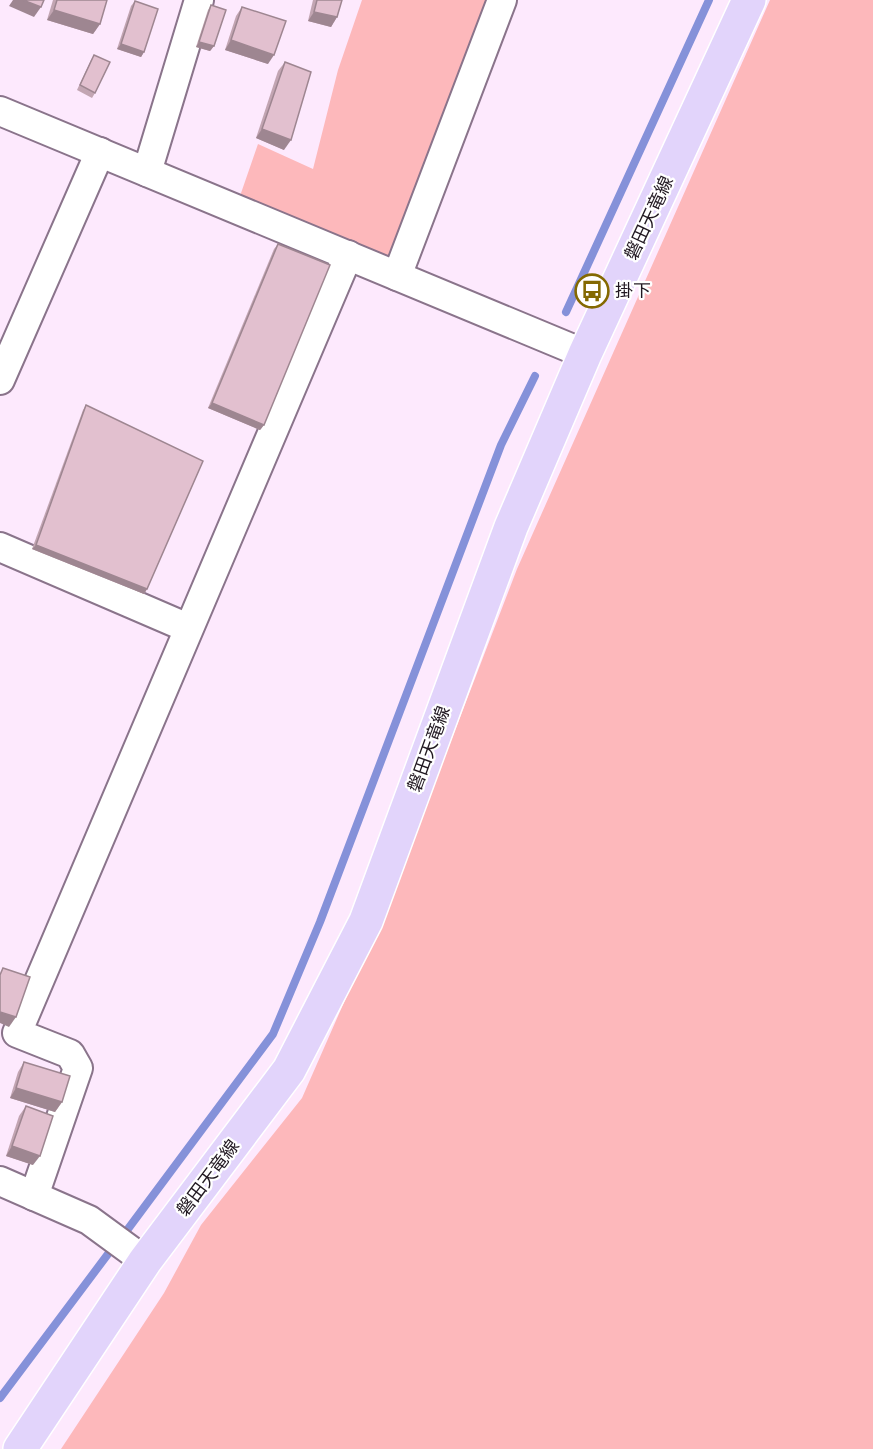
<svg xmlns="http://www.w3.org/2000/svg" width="873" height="1449" viewBox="0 0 873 1449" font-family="Montserrat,'Noto Sans JP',sans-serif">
<rect width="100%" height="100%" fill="#fde9fd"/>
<!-- green -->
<g fill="#fdb8bb">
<path d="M362 0H493L390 257 240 196 258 144 313 169 338 70Z"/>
<path d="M770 0H873V1449H61L164 1293 201 1225 302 1098 396 884 517 569Z"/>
</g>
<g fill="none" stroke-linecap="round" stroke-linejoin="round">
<!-- stream -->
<g stroke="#8591d9" stroke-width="8">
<path d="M566 312 709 0"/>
<path d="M122 1237 273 1034 320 922 501 445 535 376"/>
<path d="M0 1398 114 1246"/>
</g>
<defs>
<g id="minor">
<path d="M0 111 585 354"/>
<path d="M147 172 199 0"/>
<path d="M397 276 502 0"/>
<path d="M0 380 100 152"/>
<path d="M0 547 188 628"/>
<path d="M0 1181 89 1220 145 1261"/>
<path d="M34 1196 78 1068 70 1054 17 1033 348 255"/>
</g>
<path id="major" d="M20 1449 145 1261 289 1070 366 921 511 527 585 354 749 0"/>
</defs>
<!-- minor casing -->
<use href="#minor" stroke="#8a748b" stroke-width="32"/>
<!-- major casing -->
<use href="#major" stroke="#fff" stroke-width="36"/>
<!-- minor -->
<use href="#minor" stroke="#fff" stroke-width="28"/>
<!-- major -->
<use href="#major" stroke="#e2d4fb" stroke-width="33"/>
</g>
<!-- wall -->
<g fill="#c2a5b2">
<path d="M53 0H107L100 24 93 34 47 20Z"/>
<path d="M313 0H342L337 17 331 27 308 21Z"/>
<path d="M135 1 144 52 141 57 117 49 131 6Z"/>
<path d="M211 5 214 46 210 51 196 47 208 10Z"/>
<path d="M242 7 268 64 225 50 236 16Z"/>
<path d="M94 55 95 93 92 98 77 90 91 60Z"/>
<path d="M285 62 284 150 256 138 278 71Z"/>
<path d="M278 244 264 425 260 430 208 408 274 249Z"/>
<path d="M86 405 147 589 144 594 32 549 83 410Z"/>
<path d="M24 1062 62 1102 55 1112 10 1098 18 1072Z"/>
<path d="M26 1106 33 1165 6 1156 19 1116Z"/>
</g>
<!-- shaded-wall -->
<g fill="#9e8691">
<path d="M13 0H23L41 7 34 17 9 6Z"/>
<path d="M54 10 100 24 93 34 47 20Z"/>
<path d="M314 12 337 17 331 27 308 21Z"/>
<path d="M231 40 274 55 268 64 225 50Z"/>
<path d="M199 42 214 46 210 51 196 47Z"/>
<path d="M121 44 144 52 141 57 117 49Z"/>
<path d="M262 129 291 140 284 150 256 138Z"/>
<path d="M212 403 264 425 260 430 208 408Z"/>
<path d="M36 545 147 589 144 594 32 549Z"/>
<path d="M0 1012 16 1017 9 1027 0 1023Z"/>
<path d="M16 1088 62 1102 55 1112 10 1098Z"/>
<path d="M12 1146 40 1156 33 1165 6 1156Z"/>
</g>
<!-- building -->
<g fill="#e2c0cf" stroke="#9e8691" stroke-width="1.5">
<path d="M23 0H44L41 7Z"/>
<path d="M57 0H107L100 24 54 10Z"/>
<path d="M317 0H342L337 17 314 12Z"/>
<path d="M135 1 158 9 144 52 121 44Z"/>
<path d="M211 5 226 10 214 46 199 42Z"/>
<path d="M242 7 286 21 274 55 231 40Z"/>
<path d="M94 55 110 62 95 93 80 85Z"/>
<path d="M285 62 311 72 291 140 262 129Z"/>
<path d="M278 244 330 265 264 425 212 403Z"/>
<path d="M86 405 203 461 147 589 36 545Z"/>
<path d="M3 968 30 977 16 1017 0 1012V975Z"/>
<path d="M24 1062 70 1076 62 1102 16 1088Z"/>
<path d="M26 1106 53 1116 40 1156 12 1146Z"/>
</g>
<!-- icons -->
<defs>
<symbol id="bus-ring" viewBox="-11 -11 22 22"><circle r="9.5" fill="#fff" stroke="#846902" stroke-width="1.5"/><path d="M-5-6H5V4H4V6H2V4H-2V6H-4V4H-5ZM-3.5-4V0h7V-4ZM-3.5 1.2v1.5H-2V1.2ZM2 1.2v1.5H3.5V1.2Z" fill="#846902"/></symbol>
</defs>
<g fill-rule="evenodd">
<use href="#bus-ring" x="573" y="272" width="38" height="38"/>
</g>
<g text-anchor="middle" stroke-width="4.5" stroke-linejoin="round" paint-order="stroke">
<!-- street labels -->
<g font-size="18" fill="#211821" stroke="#fff">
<text transform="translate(649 218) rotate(-65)" y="6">磐田天竜線</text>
<text transform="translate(429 749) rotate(-70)" y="6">磐田天竜線</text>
<text transform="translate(208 1178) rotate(-53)" y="6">磐田天竜線</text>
</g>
<!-- poi labels -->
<g font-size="18" fill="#211821" stroke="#fff" text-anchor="start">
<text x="615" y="297">掛下</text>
</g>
</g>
</svg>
